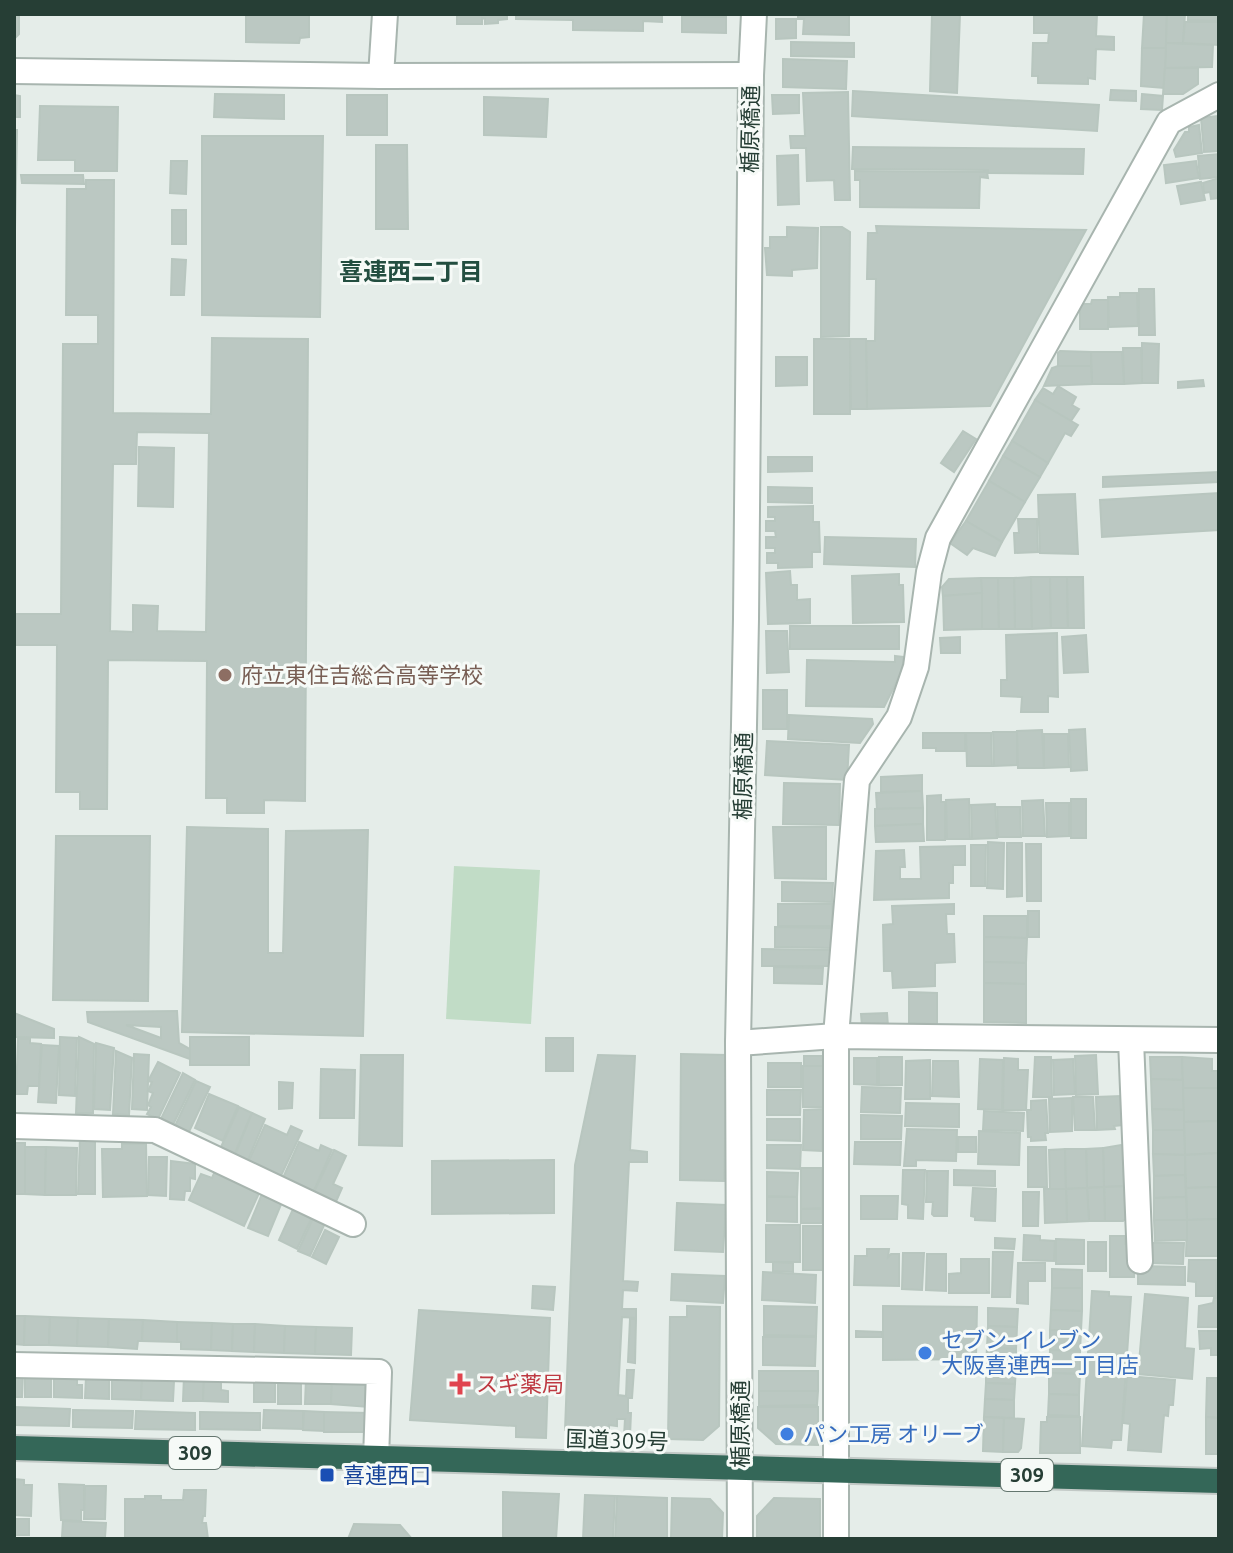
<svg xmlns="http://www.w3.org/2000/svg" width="1233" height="1553" viewBox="0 0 1233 1553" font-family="Ubuntu,'Noto Sans JP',sans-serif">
<rect width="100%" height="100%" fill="#e5ede9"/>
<!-- green -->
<path fill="#c1dcc6" d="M454 866 540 870 531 1024 446 1019Z"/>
<!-- building -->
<g fill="#bbc8c2" stroke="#b8c6bf" stroke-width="2" fill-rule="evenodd">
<path d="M14 14H19V34L14 39Z"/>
<path d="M246 14H309V37L300 38 299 43 246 42Z"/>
<path d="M457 14H507V19L498 20V23L485 24V19L482 18V24H457Z"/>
<path d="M516 14H662V22L643 21V31L573 30V20L516 19Z"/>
<path d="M798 14H849V35L803 34 804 19H798Z"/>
<path d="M932 14H960L957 93 930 91Z"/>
<path d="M1034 14H1097L1096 36 1114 37V50L1096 49 1095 79 1088 78V84L1038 83V76H1032L1033 43H1048L1049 33H1034Z"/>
<path d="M1144 14H1167L1166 48H1142Z"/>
<path d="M1167 14H1185L1183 43H1166Z"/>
<path d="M1188 14H1219V21L1188 20Z"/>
<path d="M682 16 726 17V33L682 32Z"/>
<path d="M776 19H796V38L776 39Z"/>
<path d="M1185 22H1219V45L1183 43Z"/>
<path d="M791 42 854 43V57L791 56Z"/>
<path d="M1166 43 1213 45 1212 67 1165 68Z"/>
<path d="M1142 48H1166L1164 88 1141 86Z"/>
<path d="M783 59 847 61 846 89 783 87Z"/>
<path d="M1165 68H1198V84L1183 94H1163Z"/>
<path d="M1111 90 1136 91V101L1110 100Z"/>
<path d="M853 91 1099 105 1097 131 852 116Z"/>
<path d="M848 92 850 200H835L834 180 807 181 806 148H791L790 136H805L803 93Z"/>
<path d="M215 94 284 95V119L214 117Z"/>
<path d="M1142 94 1163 96 1162 110 1141 109Z"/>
<path d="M14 95 20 96V117H14Z"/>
<rect x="347" y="95" width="40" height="40"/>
<path d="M772 95H799V113L773 114Z"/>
<path d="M484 97 548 99 546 137 484 135Z"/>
<path d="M40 106 118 107 117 171H75V160H38Z"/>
<path d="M1217 116 1219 151 1204 152 1201 118Z"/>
<path d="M1199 125 1202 153 1176 157 1174 150 1185 132H1189V127Z"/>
<path d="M14 130H17L14 281Z"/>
<path d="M202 136H323L320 317 202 315Z"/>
<path d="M376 145H407L408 229H376Z"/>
<path d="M853 147 1084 149 1083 174 988 173V170L852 169Z"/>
<path d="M1219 154V177L1200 179 1198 156Z"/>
<path d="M798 155 799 204 778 205 777 156Z"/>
<path d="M171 161H187L186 194 170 193Z"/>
<path d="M1196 161 1199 178 1166 183 1164 165Z"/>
<path d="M855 171 987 172 988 178 980 177 979 208 860 207V180H855Z"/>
<path d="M21 175H83L84 184 22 183Z"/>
<path d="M1219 178V198L1211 199 1210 192 1204 193 1203 183Z"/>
<path d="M86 180H114L113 413 211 414 212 338 308 339 305 801 264 800V813H227V798H206L207 661 108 660 107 809H80V792H56L57 645H14V614H61L63 344H98V315H66L67 189H86ZM137 432 209 433 206 632 157 631 158 606 133 605V632L110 631 113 464H136Z"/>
<path d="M1201 182 1205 200 1181 204 1177 186Z"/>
<rect x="172" y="210" width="14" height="34"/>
<path d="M876 226 1086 230 990 406 867 409 866 341H875L876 279H867L868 233H877Z"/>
<path d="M787 227 818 228 817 268 792 270V276L767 275 765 248H770V237H787Z"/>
<path d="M821 227H842L850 232 849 336 821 337Z"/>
<path d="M172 259 186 260 184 295H171Z"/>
<path d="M1139 289H1154L1155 335H1139Z"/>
<path d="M1120 293H1137L1138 326 1109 327 1108 297H1120Z"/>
<path d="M1092 300H1108V329H1080V304H1091Z"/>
<rect x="814" y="339" width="36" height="75"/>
<path d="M850 339H866L867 409H851Z"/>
<path d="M1142 343 1159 344 1158 383H1142Z"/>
<path d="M1123 348H1141L1142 383 1124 384Z"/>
<path d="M1060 351 1091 352V366H1058V353Z"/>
<path d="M1091 352H1122L1124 384H1092Z"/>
<path d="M776 357H807V385L776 386Z"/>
<path d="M1058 366H1091L1092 384 1044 386 1052 368Z"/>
<path d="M1203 380 1204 386 1178 388V382Z"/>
<path d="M1058 386 1076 397 1072 405 1079 409 1071 421 1035 400 1043 388 1053 394Z"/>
<path d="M1035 400 1078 425 1071 436 1065 433 1048 463 1012 441Z"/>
<path d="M963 431 976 439 954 472 941 463Z"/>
<path d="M1012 441 1048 463 1040 477 1003 456Z"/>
<path d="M139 447 174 448 173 507 138 506Z"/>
<path d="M1003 456 1040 477 1025 502 989 481Z"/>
<path d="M768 457H812V471L768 472Z"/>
<path d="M1219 472V482L1103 487V477Z"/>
<path d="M989 481 1025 502 1002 542 966 521Z"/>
<path d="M768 487 812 488V503L768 502Z"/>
<path d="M1219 493V530L1102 537 1100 500Z"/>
<path d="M1075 494 1078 554 1040 553 1038 495Z"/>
<path d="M813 506V522H819L820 552H812V567L778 568V563H767V553H775V548H766V537H776L775 531H766V521H775V517H768V507Z"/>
<path d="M1018 519H1037L1038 552 1015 553 1014 533H1019Z"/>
<path d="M966 521 1002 542 995 556 973 548 967 555 950 543Z"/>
<path d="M825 537 916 539 915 567 824 564Z"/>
<path d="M790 571 791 585H797V600L810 599V623L768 624 766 573Z"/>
<path d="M899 574V585H903L904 622 853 623 852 576Z"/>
<path d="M1031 577 1032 629H1015L1014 578Z"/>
<path d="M1031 577H1050L1051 628 1032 629Z"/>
<path d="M1050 577H1067L1068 628H1051Z"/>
<path d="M1067 577H1083L1084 628H1068Z"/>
<path d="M981 578H998L999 629H982Z"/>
<path d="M981 578 982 593 943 596 942 587 949 579Z"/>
<path d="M998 578H1014L1015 629H999Z"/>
<path d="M982 593V629L944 630 943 596Z"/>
<rect x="790" y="626" width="109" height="23"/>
<path d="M766 631H787L789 672 767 673Z"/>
<path d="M1057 633 1058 697 1048 696V712H1021L1022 697 1001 696V680H1007L1006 635Z"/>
<path d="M1086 635 1088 672 1064 673 1062 637Z"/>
<path d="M960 637V653H941L940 638Z"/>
<path d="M895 656 903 657V669L884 707 806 706 807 660 895 662Z"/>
<rect x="763" y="690" width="24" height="39"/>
<path d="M789 715 872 719 873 724 860 743 788 739Z"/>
<path d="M1085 729 1087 770 1071 771 1069 730Z"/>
<path d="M1042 730 1044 768H1018L1017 731Z"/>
<path d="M993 732H1017V765L994 766Z"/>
<path d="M923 733H965V751H936V748H923Z"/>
<path d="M966 733H991L992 766H967Z"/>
<path d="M1044 734H1068L1069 767 1044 768Z"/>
<path d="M767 741 849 745 847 780 765 775Z"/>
<path d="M922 775V791L881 792V777Z"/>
<path d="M784 783 840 784 839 825 783 824Z"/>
<path d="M922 791 923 808 877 809 876 793Z"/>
<path d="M941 795V802H945V840H927V796Z"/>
<path d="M969 799 970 839H947L946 800Z"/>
<rect x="1071" y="799" width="15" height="39"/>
<path d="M1043 800 1045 836H1023L1022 801Z"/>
<path d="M1046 803H1069V836L1047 837Z"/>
<path d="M995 804 997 838 972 839 971 805Z"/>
<path d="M997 807H1020L1021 837H998Z"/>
<path d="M923 808V824L875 826V809Z"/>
<path d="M923 824 924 841 876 842 875 826Z"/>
<path d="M187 827 268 829V953H283L286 831 368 830 363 1036 182 1032Z"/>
<path d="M773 827H826V879L775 878Z"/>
<path d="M56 836H150L148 1001 53 1000Z"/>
<path d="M988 842 1004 843 1003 889 987 888Z"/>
<path d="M1007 843H1022V896L1007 897Z"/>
<path d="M1026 844H1041V901H1027Z"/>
<path d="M971 845H986L985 886H971Z"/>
<path d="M965 846V865H953V883H949V898L874 900 876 851 904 850 905 867H900V879H921L920 847Z"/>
<path d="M782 882 833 883 832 902 782 901Z"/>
<rect x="778" y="904" width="54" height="22"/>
<path d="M954 904V914H946L947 934H954L955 962 935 963V986L893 988 892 971H884L883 925 893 924 892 906Z"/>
<rect x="1028" y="911" width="11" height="26"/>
<path d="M984 916H1027V938L984 937Z"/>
<path d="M775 927 832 928 831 948 775 947Z"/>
<path d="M984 937 1027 938 1026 963 984 962Z"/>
<path d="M762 949 830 950V966H762Z"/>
<path d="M984 962 1026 963V984L984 983Z"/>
<path d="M774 967 823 968 822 984 774 983Z"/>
<path d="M984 983 1026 984V1023L984 1022Z"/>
<path d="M909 992 937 993V1024L909 1023Z"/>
<path d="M177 1011 179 1043 190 1049V1059L88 1022 87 1012ZM126 1025 161 1027V1038Z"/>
<path d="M14 1013 54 1029V1038L14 1037Z"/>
<path d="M887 1013 888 1026 862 1027 861 1014Z"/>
<path d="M60 1037 77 1038 75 1096 59 1095Z"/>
<path d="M79 1037 94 1044 93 1113H76Z"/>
<rect x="190" y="1037" width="59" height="28"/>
<rect x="546" y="1038" width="27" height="33"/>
<path d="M18 1039H30V1043L41 1044 39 1086H28L27 1094H16Z"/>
<path d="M96 1043 114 1048 110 1110 94 1109Z"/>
<path d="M42 1045 59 1046 56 1103 38 1102Z"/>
<path d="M116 1051 132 1058 129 1115 113 1114Z"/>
<path d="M134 1054 149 1055 147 1110 132 1109Z"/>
<path d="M681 1054 727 1055 724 1181 680 1180Z"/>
<path d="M361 1055H403L402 1146 359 1145Z"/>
<path d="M598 1055 635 1056 630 1150 647 1152V1162H629L623 1281 638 1282 637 1291 623 1290 622 1309H636V1318L622 1317 618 1395 626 1396 627 1370H634L632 1398H628V1413H631L630 1436H624L625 1419H617V1426L609 1425V1432L565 1430 575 1165Z"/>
<path d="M1096 1055 1098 1094 1076 1095 1075 1056Z"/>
<path d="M804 1056H824L823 1066H804Z"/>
<rect x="879" y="1057" width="23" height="28"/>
<path d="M1035 1057H1051L1052 1097H1033Z"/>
<path d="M1150 1057H1182L1183 1080 1151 1079Z"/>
<path d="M1182 1057 1212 1059V1071H1219V1088H1183Z"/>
<path d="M854 1058H877V1085L854 1084Z"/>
<path d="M1004 1058 1018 1059V1070H1028L1026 1110H1003Z"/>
<path d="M980 1059 1003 1060 1002 1110 978 1109Z"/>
<path d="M1073 1059 1075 1094 1054 1095 1053 1060Z"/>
<path d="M930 1060V1099H905L906 1061Z"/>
<path d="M933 1061H958L959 1097 932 1096Z"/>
<path d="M158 1062 180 1073 158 1119 147 1114 151 1107 148 1105 153 1093 148 1091 152 1082 148 1081Z"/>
<rect x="768" y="1063" width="33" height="24"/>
<path d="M803 1066H825L824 1107H803Z"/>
<path d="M321 1069 355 1070 354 1118H320Z"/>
<path d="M183 1073 195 1080 172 1127 160 1121Z"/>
<path d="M1151 1079 1183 1080 1184 1110 1152 1109Z"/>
<path d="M196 1081 210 1087 188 1134 174 1128Z"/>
<path d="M279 1082 293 1083 292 1108 279 1109Z"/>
<path d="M862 1087 901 1088 900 1113 861 1112Z"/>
<path d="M1183 1088H1219L1218 1121 1184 1122Z"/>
<path d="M767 1090H801L800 1115H767Z"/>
<path d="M209 1094 238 1106 223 1141 195 1128Z"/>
<path d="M1121 1096 1122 1125 1114 1126 1115 1129 1097 1130 1096 1097Z"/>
<path d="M1073 1097H1093L1095 1130H1075Z"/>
<path d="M1072 1098V1131L1050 1132 1049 1099Z"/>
<path d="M1046 1100 1048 1133H1045L1046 1140 1031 1141V1137H1028L1027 1110H1031V1101Z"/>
<path d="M906 1103 959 1104V1127L905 1126Z"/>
<path d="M239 1107 252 1113 235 1153 221 1147Z"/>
<path d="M823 1109 822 1151 803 1150 804 1110Z"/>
<path d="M1152 1109 1184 1110V1130H1153Z"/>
<path d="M984 1111 1024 1113 1023 1131 983 1130Z"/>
<path d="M252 1113 265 1119 248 1160 235 1155Z"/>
<path d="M861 1115 902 1116 901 1139H861Z"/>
<path d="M767 1119H800V1141L767 1140Z"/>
<path d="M1218 1121 1219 1153 1185 1155 1184 1122Z"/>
<path d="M265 1125 287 1135 291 1126 302 1131 280 1178 248 1163Z"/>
<path d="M907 1129 957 1130 956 1161 916 1160V1166H904Z"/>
<path d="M1153 1130H1184L1185 1155 1153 1154Z"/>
<path d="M979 1131 1020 1133 1019 1165 978 1164Z"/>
<rect x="958" y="1137" width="18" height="15"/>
<path d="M80 1138H95V1194H78Z"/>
<path d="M299 1142 319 1151 321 1145 332 1150 313 1193 282 1180Z"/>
<path d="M855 1142H901L900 1165 854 1164Z"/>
<rect x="14" y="1143" width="11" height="51"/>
<path d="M122 1144H146L147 1196 103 1197 102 1149H122Z"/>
<path d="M767 1145H801L800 1169 767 1168Z"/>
<path d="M1121 1145 1128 1149 1131 1186 1104 1187 1103 1148Z"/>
<path d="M25 1147H46L45 1195 25 1194Z"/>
<path d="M46 1147 77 1148 76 1195H45Z"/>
<path d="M1028 1147H1046L1047 1187H1028Z"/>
<path d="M1103 1148 1104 1187 1087 1188 1086 1149Z"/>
<path d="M1065 1149 1066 1189H1050L1049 1150Z"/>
<path d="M1065 1149H1086L1087 1188 1066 1189Z"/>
<path d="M334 1150 346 1156 333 1184 342 1188 335 1204 313 1194Z"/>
<path d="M1219 1153 1218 1187 1186 1188 1185 1155Z"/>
<path d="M1153 1154 1185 1155V1175L1154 1176Z"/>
<path d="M149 1157H167L166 1196 148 1195Z"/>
<path d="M554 1160V1213L432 1214V1161Z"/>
<path d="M171 1161 195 1164V1179L190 1178V1191H185L184 1200 170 1199Z"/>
<path d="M801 1168H822V1208L801 1209Z"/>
<path d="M903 1170H925L923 1219 908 1218V1205L902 1204Z"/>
<path d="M954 1170 995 1171V1186L954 1185Z"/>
<path d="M215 1171 260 1191 244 1226 189 1200 201 1174 212 1178Z"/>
<path d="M927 1171H948L947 1216H934L932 1214 933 1202H926Z"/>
<path d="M767 1172 798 1173 797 1197 767 1196Z"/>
<path d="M1185 1175 1186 1197 1154 1198V1176Z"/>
<path d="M1131 1186 1133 1213 1123 1221H1105L1104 1187Z"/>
<path d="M1104 1187 1105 1221H1089L1087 1188Z"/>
<path d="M1218 1187V1219L1187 1220 1186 1188Z"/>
<path d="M973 1188 996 1189 995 1221 975 1220V1217L971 1216Z"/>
<path d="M1087 1188 1089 1221 1067 1222 1066 1189Z"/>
<path d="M1044 1189H1066L1067 1222 1045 1223Z"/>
<path d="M1023 1192H1039L1038 1226H1023Z"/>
<path d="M262 1194 282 1202 268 1236 248 1228Z"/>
<path d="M861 1196H898L897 1219H861Z"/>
<path d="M767 1197H797V1222L767 1221Z"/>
<path d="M1186 1197 1187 1220H1154V1198Z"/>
<path d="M677 1203 726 1205 723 1252 675 1250Z"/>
<path d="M294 1207 313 1215 297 1249 279 1240Z"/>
<rect x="801" y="1209" width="21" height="14"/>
<path d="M314 1216 326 1221 310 1256 298 1251Z"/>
<path d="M1218 1219 1219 1256H1186L1187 1220Z"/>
<path d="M1154 1220H1187V1240L1155 1241Z"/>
<rect x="766" y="1225" width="34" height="37"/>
<path d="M803 1226H822L823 1270H803Z"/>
<path d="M325 1230 339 1237 326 1264 312 1257Z"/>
<path d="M1024 1235 1040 1236V1240L1055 1241 1054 1261 1023 1260Z"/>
<path d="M1110 1236H1125V1244H1134V1277H1110Z"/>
<path d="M995 1238 1015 1239 1014 1249 995 1248Z"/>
<path d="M1056 1239 1084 1240V1264H1056Z"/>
<rect x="1088" y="1242" width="18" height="29"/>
<path d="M1152 1243H1184L1183 1264 1152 1263Z"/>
<path d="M867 1249H889L888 1257 891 1254H899V1286L854 1285 855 1256H867Z"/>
<path d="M993 1252H1013L1010 1297H992Z"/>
<path d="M903 1253H924L922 1290 902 1289Z"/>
<path d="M927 1254H946V1291L926 1290Z"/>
<path d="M961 1259H989V1293H949V1274L961 1273Z"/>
<path d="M1189 1260H1217L1216 1296H1196V1282L1188 1281Z"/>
<path d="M773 1262 793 1263V1272L773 1271Z"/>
<path d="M1018 1263H1045V1281H1028V1304L1017 1303Z"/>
<path d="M1138 1266 1185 1267V1285L1138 1284Z"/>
<path d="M1052 1269 1082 1270V1288H1052Z"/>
<path d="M763 1272 816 1275 815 1303 762 1300Z"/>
<path d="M672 1274 725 1276 723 1303 671 1300Z"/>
<path d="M533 1286 555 1287 553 1310 532 1308Z"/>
<path d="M1052 1288H1082V1311L1051 1310Z"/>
<path d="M1092 1291 1109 1292V1296L1131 1297 1121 1440H1112L1111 1448 1082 1446Z"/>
<path d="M1145 1294 1188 1298 1185 1348 1194 1349 1192 1379 1138 1374Z"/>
<path d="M1214 1298H1219V1327H1198L1199 1306 1213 1303Z"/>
<path d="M687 1306 720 1307 719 1426 703 1440 668 1439 670 1317H687Z"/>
<path d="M764 1306 817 1307 816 1336 764 1335Z"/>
<path d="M883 1306 977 1307 976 1359 883 1360Z"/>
<path d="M988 1308 1018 1309 1017 1327 988 1326Z"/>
<path d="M419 1310 550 1318 546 1438 516 1437V1426L410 1420Z"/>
<path d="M1051 1310 1082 1311 1081 1331 1050 1330Z"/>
<path d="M14 1316H25L24 1345 14 1344Z"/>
<path d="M25 1316 50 1317 49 1345H24Z"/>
<path d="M50 1317 78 1318 77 1346 49 1345Z"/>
<path d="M78 1318 109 1319 108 1347 77 1346Z"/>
<path d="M109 1319 143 1320 142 1341H138L137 1349 108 1347Z"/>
<path d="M630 1319H636L635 1363 628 1362Z"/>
<path d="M143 1320 177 1322V1342L142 1341Z"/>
<path d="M177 1322 212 1323 211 1350 181 1349V1342H177Z"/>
<path d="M212 1323 233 1324 232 1351 211 1350Z"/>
<path d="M233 1324H255L254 1352 232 1351Z"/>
<path d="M255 1324 285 1326 284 1353 254 1352Z"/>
<path d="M285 1326 316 1327 315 1354 284 1353Z"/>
<path d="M988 1326 1017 1327 1016 1349 987 1348Z"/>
<path d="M316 1327 352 1328 351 1355 315 1354Z"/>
<path d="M1050 1330 1081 1331 1080 1351 1050 1350Z"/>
<path d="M856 1331 882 1332V1337H856Z"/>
<path d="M1199 1331H1219V1355H1211V1348L1200 1349Z"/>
<path d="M763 1337H816L815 1366 763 1365Z"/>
<path d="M987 1348 1016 1349V1366L986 1365Z"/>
<path d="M1050 1350 1080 1351V1374L1049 1373Z"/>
<path d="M986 1365 1016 1366 1015 1384 986 1383Z"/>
<rect x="759" y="1371" width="59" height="20"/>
<path d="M1049 1373 1080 1374 1079 1395 1049 1394Z"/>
<path d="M14 1374H23L22 1397H14Z"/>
<path d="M51 1374V1397H25V1375Z"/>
<path d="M54 1375 77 1376V1385H82V1398L54 1397Z"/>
<path d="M184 1376H204L203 1401H183Z"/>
<path d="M204 1376 221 1377V1390L228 1391V1402L203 1401Z"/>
<path d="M1127 1376 1175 1380 1173 1405H1169L1168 1416 1164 1415 1161 1452 1128 1450 1130 1424 1123 1423Z"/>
<path d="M86 1377H109V1399L85 1398Z"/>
<rect x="254" y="1377" width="21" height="25"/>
<path d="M112 1378 142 1379 141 1400 112 1399Z"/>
<rect x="278" y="1378" width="23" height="26"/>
<path d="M306 1378 332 1379 331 1404H305Z"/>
<path d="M1207 1378H1219V1418L1206 1417Z"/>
<path d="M142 1379 174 1381 173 1401 141 1400Z"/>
<path d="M332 1379 369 1382V1407L331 1404Z"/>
<path d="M986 1383 1015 1384 1014 1400 985 1399Z"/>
<path d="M759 1391H818L817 1405 759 1406Z"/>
<path d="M1049 1394 1079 1395V1416L1048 1415Z"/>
<path d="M985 1399 1014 1400V1418L984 1417Z"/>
<path d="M14 1407 70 1409 69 1426 14 1425Z"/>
<path d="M758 1407H818V1445L776 1444 758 1428Z"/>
<path d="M73 1410 133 1411 132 1428 73 1427Z"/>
<path d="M264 1410 303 1411V1429L263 1428Z"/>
<path d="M136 1411 195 1413V1430L135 1429Z"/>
<path d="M304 1411 324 1412V1431L303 1430Z"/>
<path d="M200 1412 260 1413V1430L200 1429Z"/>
<path d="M324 1412 369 1413V1432H324Z"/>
<path d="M984 1417 1004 1418 1003 1452 983 1451Z"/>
<path d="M1047 1417H1080V1453H1040L1041 1422H1047Z"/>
<path d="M1206 1417 1219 1418V1454H1206Z"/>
<path d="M1004 1418 1024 1419 1021 1448 1018 1452H1003Z"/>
<path d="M14 1479 24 1480V1485H32L31 1516 14 1515Z"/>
<path d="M59 1484 84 1485V1510H81V1521L61 1520Z"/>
<path d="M85 1486H106L105 1519H84Z"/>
<path d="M184 1490H206L205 1516H203L202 1523H206L208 1539H125V1499H145V1496H161V1500H183Z"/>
<path d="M503 1492 559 1494 556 1539H503Z"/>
<path d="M585 1495 615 1496 613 1539H583Z"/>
<path d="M617 1496 667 1498V1539H615Z"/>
<path d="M672 1498 710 1499 723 1513 722 1539H671Z"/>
<path d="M774 1498 820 1499V1539H757V1516Z"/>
<rect x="14" y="1519" width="15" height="16"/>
<path d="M63 1521 106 1523 105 1537H62Z"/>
<path d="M354 1524 400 1525 412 1539H348Z"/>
</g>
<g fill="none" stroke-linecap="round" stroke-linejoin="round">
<defs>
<g id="street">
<path d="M14 71 381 76 751 75"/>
<path d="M381 76 385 14"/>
<path d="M1131 1040 1140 1261"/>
<path d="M738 1043 836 1036 1219 1040"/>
<path d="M14 1126 155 1130 353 1224"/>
<path d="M14 1365 379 1372 376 1459"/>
<path d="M740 1539 738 1043 746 619 751 75 754 14"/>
<path d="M836 1539V1036L857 780 899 717 916 667 929 572 938 538 1169 122 1219 95"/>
</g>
<path id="highway" d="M14 1448 1219 1481"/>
</defs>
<!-- street casing -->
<use href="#street" stroke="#a8b5af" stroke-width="28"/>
<!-- highway casing -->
<use href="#highway" stroke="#c2c9c6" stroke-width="28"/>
<!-- street -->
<use href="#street" stroke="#fff" stroke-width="24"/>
<!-- highway -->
<use href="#highway" stroke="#346758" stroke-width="24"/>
</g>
<!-- markers -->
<circle fill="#8d6e63" stroke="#f6faf7" stroke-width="3" cx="225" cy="675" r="8"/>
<g fill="#3f7fe0" stroke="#f6faf7" stroke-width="3">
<circle cx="925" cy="1353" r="8"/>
<circle cx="787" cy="1434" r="8"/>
</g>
<path fill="#e0444e" stroke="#f6faf7" stroke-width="3" d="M456 1372h8v8h8v8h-8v8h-8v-8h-8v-8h8z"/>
<rect fill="#1a4fb4" stroke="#f6faf7" stroke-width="3" x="319" y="1467" width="16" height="16" rx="4"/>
<g text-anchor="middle" stroke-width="6" stroke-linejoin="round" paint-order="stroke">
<!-- shield labels -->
<g fill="#f6faf7" stroke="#64766f" stroke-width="2">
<rect x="169" y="1437" width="52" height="32" rx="6"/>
<rect x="1001" y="1459" width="52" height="32" rx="6"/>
</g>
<g font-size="20" font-weight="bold" fill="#263e35">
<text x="195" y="1460">309</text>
<text x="1027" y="1482">309</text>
</g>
<!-- street labels -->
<g font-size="22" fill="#263e35" stroke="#f6faf7">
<text transform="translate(750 129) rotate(-89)" y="8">楯原橋通</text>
<text transform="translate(743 776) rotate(-89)" y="8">楯原橋通</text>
<text transform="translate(740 1424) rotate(-90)" y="8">楯原橋通</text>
<text transform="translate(617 1440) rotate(2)" y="8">国道309号</text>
</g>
<!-- education labels -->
<g font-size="22" fill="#785e54" stroke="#f6faf7" text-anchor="start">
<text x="241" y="683">府立東住吉総合高等学校</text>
</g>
<!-- shop labels -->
<g font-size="22" fill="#366cbe" stroke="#f6faf7" text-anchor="start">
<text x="941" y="1348">セブン-イレブン<tspan x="941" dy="25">大阪喜連西一丁目店</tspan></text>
<text x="803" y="1442">パン工房 オリーブ</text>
</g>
<!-- health labels -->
<g font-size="22" fill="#be3a42" stroke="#f6faf7" text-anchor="start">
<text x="476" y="1392">スギ薬局</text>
</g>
<!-- transit labels -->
<g font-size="22" fill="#164399" stroke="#f6faf7" text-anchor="start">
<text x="343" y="1483">喜連西口</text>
</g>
<!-- neighbourhood labels -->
<g font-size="24" font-weight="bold" fill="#234e40" stroke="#f6faf7">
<text x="411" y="280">喜連西二丁目</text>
</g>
</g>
<!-- border -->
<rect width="1233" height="1553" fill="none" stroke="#263e35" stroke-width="32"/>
</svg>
